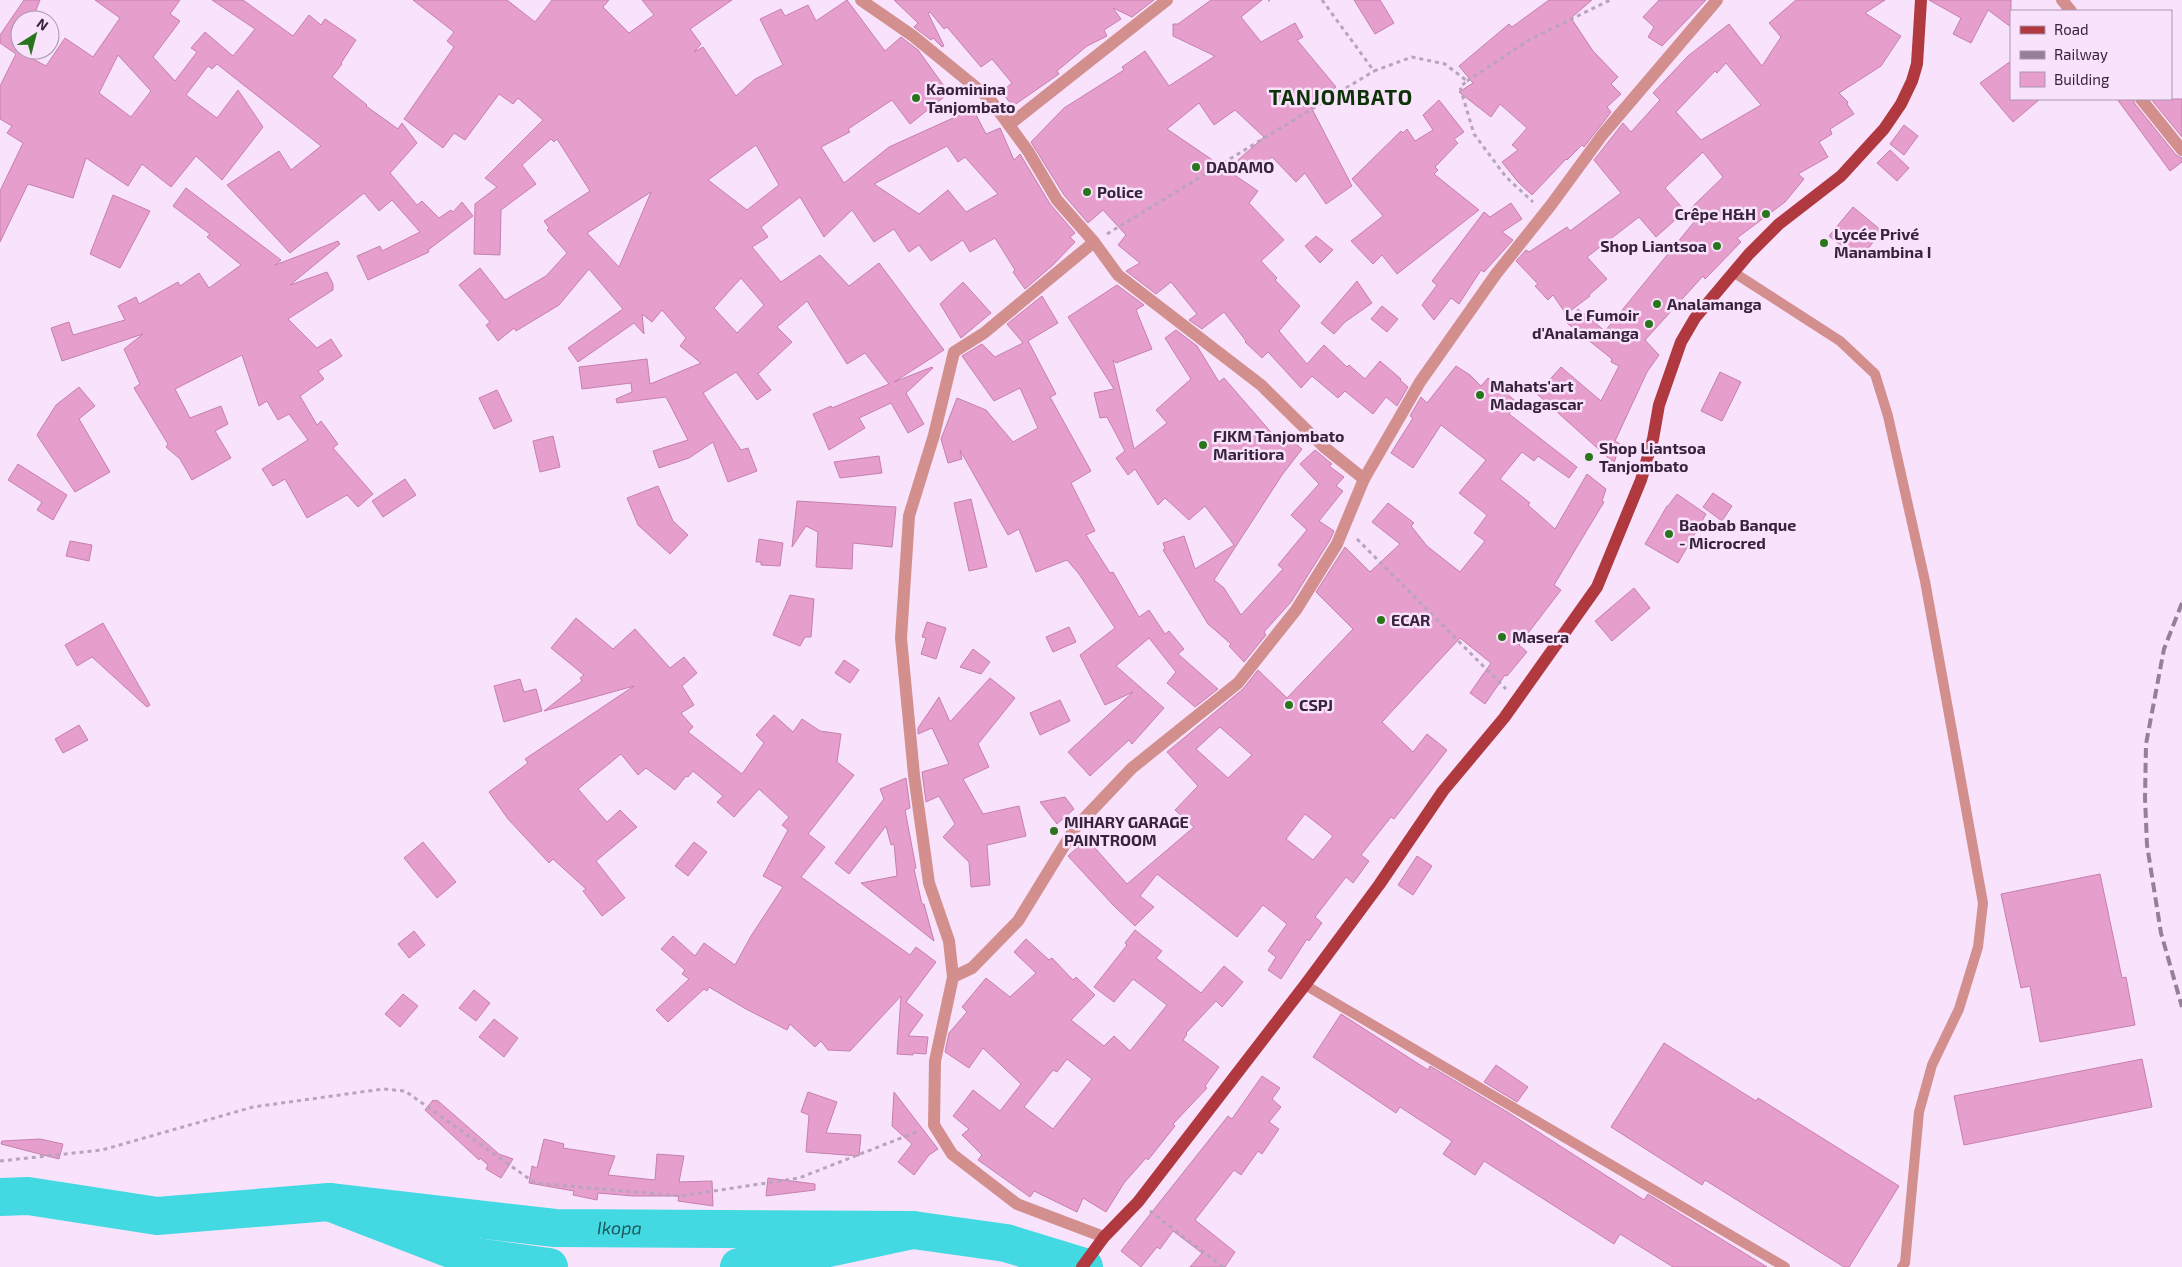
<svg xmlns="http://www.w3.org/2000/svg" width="2182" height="1267" viewBox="0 0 2182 1267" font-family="'Exo 2',sans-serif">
<rect width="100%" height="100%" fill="#f8e2fc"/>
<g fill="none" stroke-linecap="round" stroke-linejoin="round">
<!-- river -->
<g stroke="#42d9e2" stroke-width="38">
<path d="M0 1197 28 1196 157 1216 329 1202 469 1256 549 1267"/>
<path id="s1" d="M329 1202 555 1228 913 1230"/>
<path d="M739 1267 913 1230 1006 1243 1084 1267"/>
</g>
</g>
<!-- building -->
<g fill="#e69ecc" stroke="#c680ae" fill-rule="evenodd">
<path d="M24 0H40L32 20H20V52L46 66 65 38 93 57 120 18 95 0H180L170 14 180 21 153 57 175 81 197 52 191 48 205 32 233 56 255 29 212 0H243L293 36 309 15 321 25 325 19 356 40 341 63 342 64 332 77 367 105 366 106 398 129 402 123 417 143 390 173 417 205 422 201 439 218 451 210 453 212 462 202 473 216 428 250 429 252 368 280 357 256 380 246 382 251 420 232 392 200 379 211 364 193 290 253 227 185 279 151 291 170 321 146 217 64 212 69 208 66 186 95 217 118 238 90 263 127 222 180 196 156 171 187 142 164 128 186 86 158 73 198 28 184 0 242V191L23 143 7 133 12 126 0 119V86L16 54 0 43V35ZM118 55 151 91 131 117 99 93Z"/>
<path d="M413 0H507L535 22 552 0H609L603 7 629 33 654 15 642 0H732L690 29 701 44 694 52 703 47 736 96 755 79 783 65 760 19 781 9 785 16 808 5 816 21 847 0 885 51 901 37 918 50 949 93 910 124 892 100 848 129 850 132 821 147 844 183 889 147 973 109 986 134 1000 128 1014 160 1020 154 1050 204 1075 233 1070 237 1075 242 1053 265 1025 289 1013 272 1015 270 995 238 970 252 963 240 931 261 919 245 909 252 894 229 874 242 852 210 824 237 800 197 761 227 768 237 752 247 781 282 820 255 849 286 879 263 944 350 894 382 932 367 933 368 906 393 924 424 908 433 891 403 859 418 865 428 829 450 813 414 831 406 832 408 889 384 865 353 847 364 807 301 777 327 792 342 758 374 771 390 757 400 736 372 703 393 741 450 748 448 757 471 728 482 713 442 689 458 659 468 653 451 688 440 666 397 617 403 616 399 632 392 631 383 582 389 579 367 647 359 650 384 701 363 680 346 686 338 662 310 652 322 642 314 644 334 634 323 578 362 568 348 623 309 589 269 559 305 516 331 514 328 498 341 486 325 490 322 459 285 480 268 505 300 546 276 567 253 547 230 549 228 544 221 590 191 557 139 554 142 551 139 522 165 536 184 501 210 500 255 474 254 475 204 497 187 485 178 543 120 518 98 513 104 499 94 465 140 454 133 443 148 404 119 454 47 447 41 454 32ZM756 145 779 185 747 210 708 180ZM947 146 958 162 965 157 998 194 966 212 948 190 919 214 874 184ZM651 192 619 267 587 233ZM741 278 764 305 737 333 714 308Z"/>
<path d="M894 0H1154L1132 17 1113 8 1121 19 1104 30 1107 36 1087 46 1057 71 1059 74 1013 106 1001 92 1012 83 992 59 981 67 947 27 944 29 930 12 928 13 944 46 942 47 933 38 931 40 914 27 918 23Z"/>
<path d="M1211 0H1262L1241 17 1261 42 1295 23 1303 37 1297 40 1336 87 1310 105 1352 186 1326 204 1305 173 1296 182 1272 157 1248 175 1238 160 1264 137 1235 110 1214 125 1199 103 1167 129 1258 191 1249 203 1284 240 1261 261 1277 278 1275 280 1300 306 1279 331 1307 364 1324 345 1347 367 1349 365 1365 379 1380 361 1401 379 1400 380 1408 387 1397 406 1386 397 1373 414 1345 391 1338 398 1312 376 1301 388 1268 352 1262 358 1245 342 1246 341 1224 312 1202 329 1189 320 1197 314 1171 282 1156 294 1126 271 1140 263 1118 245 1126 235 1103 210 1088 223 1064 195 1031 142 1064 108 1124 70 1122 67 1145 51 1169 86 1215 56 1173 36V24H1178Z"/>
<path d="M1354 0H1380L1394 23 1375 34Z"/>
<path d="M1549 0H1592L1571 18 1593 51 1618 77 1611 84 1621 94 1607 107 1611 112 1584 147 1582 145 1567 160 1566 159 1532 195 1518 182 1502 162 1518 150 1512 145 1527 128 1500 104 1491 117 1459 92 1473 83 1459 66 1509 24 1512 27Z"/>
<path d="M1659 0H1706L1662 46 1648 37 1654 27 1643 17Z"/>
<path d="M1796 0H1885L1865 13 1901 36 1881 66 1839 93 1848 102 1847 104 1854 114 1830 129 1832 134 1819 142 1828 157 1798 174 1804 179 1785 202 1737 238 1741 242 1705 279 1703 276 1645 340 1659 355 1647 372 1615 441 1620 444 1614 463 1537 394 1561 367 1601 401 1619 366 1611 362 1612 359 1567 323 1578 309 1605 331 1699 216 1691 208 1723 177 1703 152 1665 188 1685 211 1656 237 1639 217 1587 257 1607 279 1589 295 1590 296 1566 314 1553 295 1548 300 1535 286 1538 284 1516 261 1526 250 1529 252 1567 227 1570 231 1621 193 1594 160 1623 123 1631 132 1660 100 1653 93 1688 56 1729 24 1762 66 1781 37 1769 23ZM1726 63 1761 105 1701 140 1676 112 1715 71 1717 73Z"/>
<path d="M1929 0H2011V27L1988 10 1971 43 1953 34 1961 18Z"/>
<path d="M2011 61V99H2040L2013 122 1980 83Z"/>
<path d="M2117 99H2133L2135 104 2176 155 2182 158V162L2170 171Z"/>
<path d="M2151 99H2182V137Z"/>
<path d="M1439 100 1464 132 1454 139 1458 143 1435 167 1438 170 1434 174 1479 210 1397 274 1382 255 1373 264 1351 241 1383 216 1352 179 1401 131 1403 133 1407 129 1415 141 1433 130 1423 115Z"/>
<path d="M1904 125 1918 136 1904 155 1890 144Z"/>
<path d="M1890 150 1909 168 1897 181 1877 163Z"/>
<path d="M186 188 281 260 275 265 338 241 340 244 290 285 327 272 333 284V290L288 319 317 348 331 339 342 356 318 371 324 379 300 396 317 425 321 421 338 444 333 448 373 494 358 507 347 495 307 518 285 479 273 486 262 469 308 440 289 414 278 420 267 401 259 406 242 355 175 389 190 418 221 406 228 424 215 431 231 458 192 480 180 459 166 447 168 444 134 388 140 384 124 349 143 334 62 361 51 328 69 322 73 335 125 320 118 306 136 297 139 304 178 282 180 286 199 273 209 288 241 265 207 237 210 234 173 206Z"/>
<path d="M113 195 150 211 120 268 90 254Z"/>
<path d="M1511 203 1522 219 1502 232 1513 240 1484 272 1481 270 1459 304 1451 298 1434 320 1422 305 1437 285 1432 281 1484 212 1490 217Z"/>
<path d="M1853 207 1882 231 1859 260 1829 236Z"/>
<path d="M1316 236 1333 250 1320 263 1305 246Z"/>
<path d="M1357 281 1372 303 1345 322 1334 334 1321 323Z"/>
<path d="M963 282 991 313 961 338 940 304Z"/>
<path d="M1117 285 1144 305 1136 310 1152 349 1116 363 1113 360 1134 449 1167 423 1156 410 1191 379 1165 338 1176 330 1197 346 1219 382 1224 378 1276 438 1281 432 1302 449 1282 475 1214 580 1224 588 1241 615 1283 569 1278 565 1307 530 1291 515 1319 484 1300 464 1315 450 1332 464 1329 466 1344 477 1336 486 1343 491 1319 521 1334 531 1330 540 1291 602 1264 632 1266 635 1244 662 1229 646 1231 644 1208 624 1163 550 1165 549 1163 543 1184 536 1195 569 1234 545 1205 506 1189 520 1165 498 1158 505 1135 469 1128 475 1116 458 1125 451 1107 417 1100 418 1094 393 1114 389 1068 317Z"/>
<path d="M1042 296 1058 323 1028 341 1056 394 1050 397 1091 471 1071 483 1095 531 1086 535 1110 573 1113 572 1139 617 1149 610 1165 634 1169 631 1184 649 1178 654 1218 689 1195 707 1167 683 1176 672 1149 638 1116 666 1164 708 1132 744 1129 740 1090 776 1068 752 1133 692 1105 705 1080 655 1115 628 1079 574 1067 560 1036 572 1019 529 1008 535 960 450 962 459 948 463 941 439 957 398 986 410 1013 442 1038 428 1020 388 994 401 962 356 982 344 995 357 1023 343 1007 324Z"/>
<path d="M1382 306 1398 319 1387 332 1371 319Z"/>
<path d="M1456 366 1470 375 1481 386 1488 378 1519 404 1509 414 1577 467 1569 478 1538 456 1534 461 1522 452 1500 479 1530 503 1528 505 1555 529 1587 474 1606 489 1602 501 1604 502 1554 585 1561 590 1519 645 1527 652 1507 676 1505 675 1485 704 1470 693 1491 663 1460 638 1382 722 1413 752 1427 734 1447 750 1394 819 1391 817 1361 855 1369 861 1353 883 1346 877 1315 917 1322 923 1309 941 1307 939 1281 979 1268 970 1276 957 1268 951 1287 924 1263 905 1237 937 1157 874 1140 896 1154 907 1135 926 1113 905 1068 856 1087 839 1127 884 1194 827 1175 810 1198 786 1167 752 1243 689 1258 670 1287 698 1353 629 1316 592 1345 547 1370 572 1400 544 1372 522 1388 503 1414 523 1411 526 1427 546 1460 572 1485 541 1474 533 1487 515 1459 493 1486 460 1441 425 1413 468 1391 453 1413 418 1410 416 1421 397 1427 403ZM1220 727 1252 755 1228 778 1196 749ZM1305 814 1333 836 1313 860 1286 839Z"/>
<path d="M1720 372 1741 382 1722 421 1701 411Z"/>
<path d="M79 387 95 406 79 419 110 472 75 492 37 435 56 405Z"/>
<path d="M497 390 512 421 494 429 479 398Z"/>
<path d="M553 436 560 467 540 472 533 441Z"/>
<path d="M879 456 882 473 840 478 834 462Z"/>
<path d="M18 464 67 495 53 520 37 510 42 502 8 480Z"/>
<path d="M405 479 416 495 383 517 372 501Z"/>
<path d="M658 486 673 521 688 535 670 554 638 525 627 498Z"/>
<path d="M1713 493 1732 506 1722 521 1703 507Z"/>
<path d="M1677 494 1706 514 1678 563 1645 544 1667 506H1668Z"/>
<path d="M971 499 987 567 969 571 954 503Z"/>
<path d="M797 501 896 507 892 547 853 543 852 569 816 567 818 532 806 526 792 547Z"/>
<path d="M759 539 783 543 780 566 761 565V562H756Z"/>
<path d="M70 541 92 545 89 561 66 556Z"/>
<path d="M1634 588 1650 608 1612 641 1595 621Z"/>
<path d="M790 595 814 599 811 637H805L800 646 773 635Z"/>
<path d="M576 618 613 649 635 629 670 668 684 657 697 673 682 686 694 705 681 713 693 727 688 732 742 774 764 743 756 735 774 715 793 732 802 719 820 731 841 734 837 762 854 775 808 834 825 847 801 877 910 955 916 947 936 962 906 1002 923 1015 908 1036 928 1037 926 1054 913 1053V1055L897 1054 901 996 850 1051 828 1050 821 1041 815 1047 790 1024 787 1030 746 1009 709 987 707 991 704 989 668 1022 656 1010 689 979 682 974 685 970 661 949 673 936 695 956 704 943 735 965 751 936 783 887 763 876 788 830 782 825 789 817 759 789 734 817 717 802 723 796 693 771 688 777 686 776 675 790 646 768 638 775 621 754 578 789 607 822 620 810 637 827 596 861 625 898 602 916 583 891 586 889 553 859 549 863 508 819 489 792 528 763 525 759 634 686 544 711 582 681 580 678 584 675 551 648Z"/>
<path d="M927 622 946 628 936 659 921 654 926 638 922 637Z"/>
<path d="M103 623 150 705 147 707 92 657 77 666 65 645Z"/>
<path d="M1069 627 1076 642 1053 652 1046 637Z"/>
<path d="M973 649 990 662 981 674 960 667Z"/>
<path d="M844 660 859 670 850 683 835 673Z"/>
<path d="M990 678 1015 698 978 744 989 767 963 779 983 814 1019 806 1026 836 987 845 990 885 971 887 969 862 943 837 955 824 939 796 926 802 922 772 949 764 932 728 918 734V728L939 697 950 722Z"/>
<path d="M520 679 524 692 536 689 542 711 504 722 494 686Z"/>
<path d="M1060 700 1070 721 1040 735 1030 713Z"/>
<path d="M79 725 88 740 63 753 55 739Z"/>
<path d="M906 778 910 808 905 810 916 868 914 869 922 904H924L934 941 861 883 897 876 894 844 891 845 886 826 849 874 835 863 884 799 880 789Z"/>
<path d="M1065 797 1074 809 1057 824 1040 802Z"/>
<path d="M423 842 456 882 437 898 404 858Z"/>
<path d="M694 842 707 852 688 876 675 866Z"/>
<path d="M1417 856 1432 866 1413 895 1398 885Z"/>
<path d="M2100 874 2122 978 2126 977 2135 1025 2040 1042 2030 986 2021 988 2001 894Z"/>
<path d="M1135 930 1162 951 1156 958 1201 993 1224 966 1243 982 1222 1007 1216 1001 1186 1033 1187 1034 1183 1040 1219 1067 1205 1086 1207 1088 1173 1124 1175 1126 1148 1160 1146 1158 1124 1183 1106 1212 1083 1198 1077 1212 1034 1191 1030 1197 978 1160 982 1155 962 1135 969 1129 953 1116 973 1090 1000 1111 1021 1084 983 1048 969 1068 945 1052 949 1033 967 1012 962 1007 986 978 1010 997 1036 973 1014 952 1026 939 1049 960 1052 958 1073 980 1076 977 1095 995 1071 1020 1104 1046 1114 1036 1130 1051 1167 1005 1133 979 1114 1002 1094 987 1127 945 1125 943ZM1067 1059 1092 1079 1053 1129 1024 1107 1053 1070 1057 1072Z"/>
<path d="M414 931 425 945 409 958 398 944Z"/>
<path d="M474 990 490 1003 476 1021 459 1008Z"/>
<path d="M403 994 418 1006 400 1027 385 1014Z"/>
<path d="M1341 1014 1428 1070 1430 1066 1509 1113 1644 1200 1648 1194 1767 1267H1673L1620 1234 1614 1244 1484 1161 1475 1175 1443 1154 1452 1141 1400 1107 1396 1113 1313 1057Z"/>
<path d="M494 1019 518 1038 504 1057 479 1037Z"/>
<path d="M1664 1043 1756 1101 1758 1098 1899 1186 1849 1267H1844L1705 1180 1702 1185 1611 1127Z"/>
<path d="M2142 1059 2152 1107 1964 1145 1954 1096Z"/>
<path d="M1496 1065 1528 1087 1517 1102 1484 1082Z"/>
<path d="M1262 1076 1280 1088 1272 1099 1281 1107 1269 1122 1279 1129 1262 1154 1258 1151 1241 1175 1234 1170 1195 1220 1235 1252 1225 1267H1190L1202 1253 1173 1231 1160 1249 1157 1247 1141 1267 1121 1251 1228 1116 1232 1119Z"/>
<path d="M808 1092 837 1102 826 1133 861 1135 859 1156 806 1152 809 1115 801 1112Z"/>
<path d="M894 1092 938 1149 929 1155 914 1175 898 1162 912 1144 892 1126Z"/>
<path d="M433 1100 435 1101 437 1100 499 1154 513 1159 501 1178 486 1169 488 1165 480 1158 479 1160 425 1110Z"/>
<path d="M40 1139 63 1144 59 1159 1 1144 2 1141Z"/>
<path d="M544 1139 564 1144 563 1148 615 1156 608 1175 655 1180 657 1154 684 1156 679 1182 712 1181 713 1206 678 1201 679 1196H633L598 1193 597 1200 573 1195 574 1191 529 1183 532 1166 537 1168Z"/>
<path d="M768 1178 815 1184V1190L766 1196Z"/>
</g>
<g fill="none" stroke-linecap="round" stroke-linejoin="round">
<!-- path -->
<g stroke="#b9a4bd" stroke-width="3" stroke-dasharray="4 4" stroke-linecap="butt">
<path d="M1268 0H1270"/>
<path d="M1322 0 1374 71 1412 57 1445 64 1467 81 1460 87 1474 134 1506 177 1533 202"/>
<path d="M1467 81 1529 40 1610 0"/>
<path d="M1107 234 1374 71"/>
<path d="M1357 539 1506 689"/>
<path d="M0 1161 102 1150 253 1107 383 1089 405 1091 535 1183 681 1196 799 1178 919 1131"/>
<path d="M1150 1211 1223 1267"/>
</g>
<!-- lane -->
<g stroke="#d28f8d" stroke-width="10">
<path d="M1733 272 1840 341 1875 374 1888 416 1925 581 1983 903 1978 947 1959 1009 1932 1065 1919 1112 1905 1263 1902 1267"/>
<path d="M1305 985 1785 1267"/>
</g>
<!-- street -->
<g stroke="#d28f8d" stroke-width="12">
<path d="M861 0 913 36 989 98 1028 151 1057 200 1094 242 1118 275 1261 385 1324 447 1364 479"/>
<path d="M2062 0 2071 11"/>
<path d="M2141 99 2182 150"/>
<path d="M1009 125 1167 0"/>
<path d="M953 977 949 941 929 883 914 775 901 638 909 516 934 435 954 352 984 333 1094 242"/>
<path d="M1104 1237 1017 1204 952 1154 934 1125 935 1061 953 977 972 968 1018 921 1075 828 1132 768 1238 683 1296 610 1337 544 1364 479 1420 382 1496 274 1551 205 1603 134 1717 0"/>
</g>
<!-- primary -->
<path stroke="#b0383f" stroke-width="12" d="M1082 1267 1104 1237 1138 1202 1305 985 1379 885 1443 791 1504 718 1597 587 1641 480 1653 439 1659 405 1681 342 1695 318 1749 254 1779 224 1841 176 1884 129 1901 104 1912 81 1917 64 1921 0"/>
<!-- rail -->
<path stroke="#958099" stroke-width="4" stroke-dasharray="10 5" stroke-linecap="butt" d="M2182 603 2164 649 2146 744 2145 798 2147 845 2161 933 2182 1007"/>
</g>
<!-- markers -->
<g fill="#29751c" stroke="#f8e2fc" stroke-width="2">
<circle cx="916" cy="98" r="5"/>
<circle cx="1196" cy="167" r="5"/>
<circle cx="1087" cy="192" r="5"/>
<circle cx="1766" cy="214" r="5"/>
<circle cx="1824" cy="243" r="5"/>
<circle cx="1717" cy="246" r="5"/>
<circle cx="1657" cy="304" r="5"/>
<circle cx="1649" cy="324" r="5"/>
<circle cx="1480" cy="395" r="5"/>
<circle cx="1203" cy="445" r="5"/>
<circle cx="1589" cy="457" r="5"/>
<circle cx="1669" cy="534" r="5"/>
<circle cx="1381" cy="620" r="5"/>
<circle cx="1502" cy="637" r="5"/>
<circle cx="1289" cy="705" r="5"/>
<circle cx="1054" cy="831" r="5"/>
</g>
<g text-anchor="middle" stroke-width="5" stroke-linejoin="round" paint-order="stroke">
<!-- poi labels -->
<g font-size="16" font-weight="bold" fill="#38233c" stroke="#f8e2fc" text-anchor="start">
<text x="926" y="95">Kaominina<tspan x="926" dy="18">Tanjombato</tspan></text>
<text x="1206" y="173">DADAMO</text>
<text x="1097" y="198">Police</text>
<text x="1756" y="220" text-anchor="end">Crêpe H&amp;H</text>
<text x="1834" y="240">Lycée Privé<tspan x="1834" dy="18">Manambina I</tspan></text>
<text x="1707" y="252" text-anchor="end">Shop Liantsoa</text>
<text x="1667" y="310">Analamanga</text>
<text x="1639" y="321" text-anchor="end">Le Fumoir<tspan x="1639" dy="18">d'Analamanga</tspan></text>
<text x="1490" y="392">Mahats'art<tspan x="1490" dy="18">Madagascar</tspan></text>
<text x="1213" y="442">FJKM Tanjombato<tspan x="1213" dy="18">Maritiora</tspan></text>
<text x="1599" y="454">Shop Liantsoa<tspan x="1599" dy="18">Tanjombato</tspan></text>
<text x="1679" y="531">Baobab Banque<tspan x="1679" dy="18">- Microcred</tspan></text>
<text x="1391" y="626">ECAR</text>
<text x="1512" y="643">Masera</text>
<text x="1299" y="711">CSPJ</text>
<text x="1064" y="828">MIHARY GARAGE<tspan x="1064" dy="18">PAINTROOM</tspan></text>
</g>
<!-- water labels -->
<g font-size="18" font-style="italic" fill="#1d5a5e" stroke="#f8e2fc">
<text dy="6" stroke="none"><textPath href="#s1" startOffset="292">Ikopa</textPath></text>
</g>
<!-- district labels -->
<g font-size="21" font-weight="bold" letter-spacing="1" fill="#0e3208" stroke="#f8e2fc">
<text x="1341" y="105">TANJOMBATO</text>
</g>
</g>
<!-- legend -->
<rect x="2010" y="10" width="162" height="90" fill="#f8e2fc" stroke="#ab96af"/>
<rect x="2020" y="26" width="25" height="8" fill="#b0383f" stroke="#ab96af"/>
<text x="2054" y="35" font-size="15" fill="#38233c">Road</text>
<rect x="2020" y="51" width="25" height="8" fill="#958099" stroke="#ab96af"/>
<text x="2054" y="60" font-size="15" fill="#38233c">Railway</text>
<rect x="2020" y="72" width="25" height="15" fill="#e69ecc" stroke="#ab96af"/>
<text x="2054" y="85" font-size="15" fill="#38233c">Building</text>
<!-- north arrow -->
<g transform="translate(35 35) rotate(36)"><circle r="24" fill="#f8e2fc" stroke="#ab96af"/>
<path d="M0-4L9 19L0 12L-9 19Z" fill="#29751c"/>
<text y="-8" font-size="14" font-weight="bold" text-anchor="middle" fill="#38233c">N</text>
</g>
</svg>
